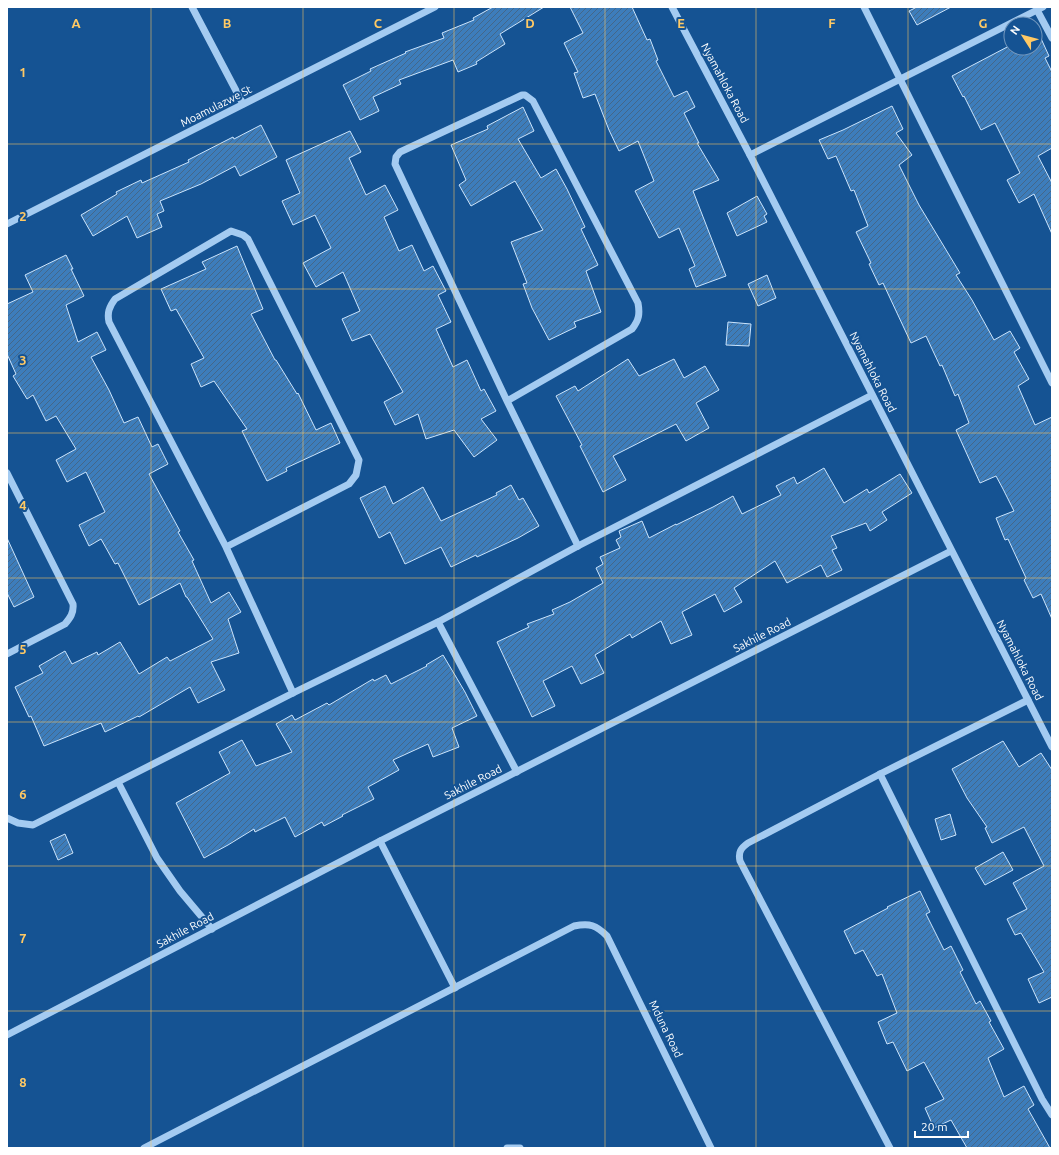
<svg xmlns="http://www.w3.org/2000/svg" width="1059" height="1155" viewBox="0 0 1059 1155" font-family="Ubuntu,sans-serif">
<defs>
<pattern id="building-hatch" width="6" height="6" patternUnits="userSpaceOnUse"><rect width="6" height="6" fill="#3d7dbb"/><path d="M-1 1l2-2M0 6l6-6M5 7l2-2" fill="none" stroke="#446789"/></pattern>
</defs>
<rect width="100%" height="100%" fill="#155393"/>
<!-- building -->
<g fill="url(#building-hatch)" stroke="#cbe4fc">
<path d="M493 7H544L500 34 505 44 476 62 477 64 458 72 453 60 399 80 401 84 373 97 379 111 360 120 343 85 371 71 370 69 406 53 405 52 444 38 442 33 474 20 473 18Z"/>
<path d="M570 7H632L647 40 650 39 658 60 656 61 674 97 687 91 695 107 684 113 699 143H697L719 180 693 191 726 276 696 287 689 269 695 266 679 228 659 238 635 191 654 181 638 141 619 151 609 130 595 94 583 98 574 73 578 72 564 43 583 33Z"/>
<path d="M917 7H951L917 25 909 11Z"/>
<path d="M1038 32 1049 56 1045 58 1052 72V148L1038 156 1052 183V234L1034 194 1019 203 1007 180 1020 173 995 123 981 130 964 96 963 97 952 76 1011 45V48H1035V33Z"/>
<path d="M892 106 903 129 896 133 912 155 899 165 919 205 960 273 956 275 972 300 994 340 1010 331 1020 348 1014 352 1029 379 1018 386 1035 425 1052 417V619L1041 594 1033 598 1024 580 1026 578 1008 539 1005 540 996 518 1014 511 1003 489 996 476 980 483 956 430 969 423 958 394 955 396 942 365 940 366 926 336 911 343 883 283 879 285 869 264 871 263 856 232 868 226 854 190 851 191 836 156 828 159 819 140 843 130Z"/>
<path d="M523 107 534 131 518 139 541 178 556 169 567 189 585 227 581 229 598 265 586 271 601 312 574 322 576 327 549 340 532 308 523 284 527 283 511 242 543 230 515 181 471 206 459 185 466 180 451 145 488 129 487 126Z"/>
<path d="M261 125 277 157 240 176 235 166 201 184 160 201 164 211 157 214 162 227 137 238 127 216 93 236 81 215 117 194 116 192 141 180 142 183 189 162 188 160 233 137 234 139Z"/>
<path d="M350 131 361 152 349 158 366 195 385 185 398 210 384 217 399 251 412 245 424 271 433 266 446 291 438 295 451 322 436 329 453 367 467 360 481 391 484 389 496 411 481 419 497 440 474 457 454 430 426 439 418 414 395 425 384 402 403 392 370 334 352 341 342 319 360 311 343 272 316 287 303 263 331 248 315 215 293 225 282 201 300 193 286 160Z"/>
<path d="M757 196 767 214 764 216 767 222 737 236 727 213Z"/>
<path d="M237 246 263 309 251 314 275 360H276L297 394 298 393 316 430 331 423 340 443 286 468 287 471 267 481 242 431 247 429 214 381 201 387 191 364 204 358 176 309 171 311 161 289 206 269 202 262Z"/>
<path d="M66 255 73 269H71L84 296 66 305 78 342 97 332 106 350 91 357 109 390 124 423 138 417 152 447 158 444 168 464 149 474 180 531 178 532 194 560 192 561 211 603 229 592 241 612 228 619 239 653 211 662 225 690 198 703 190 687 139 717 138 716 105 732 101 723 44 746 31 716 29 717 15 687 43 673 39 666 65 651 72 664 97 652 98 655 120 642 139 674 167 657 170 661 213 639 187 597H186L180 583 139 605 118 563 115 564 101 539 89 546 79 525 105 512 86 472 67 482 56 460 76 449 56 416 46 421 33 395 27 399 13 376 16 374 7 354V304L33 292 25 275Z"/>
<path d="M767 275 776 298 758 306 748 284Z"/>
<path d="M728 322 751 324 749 346 726 345Z"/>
<path d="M628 359 639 376 674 359 684 378 705 366 719 390 696 403 709 428 686 441 676 424 613 456 626 480 603 492 580 446 582 445 556 396 575 386 578 391Z"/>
<path d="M824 468 844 503 867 489 869 493 900 474 912 493 882 512 887 520 870 531 866 523 831 536 837 548 832 550 842 570 827 577 821 565 787 583 775 561 734 588 742 602 724 612 715 594 682 612 692 635 671 644 661 621 632 638 630 634 595 655 604 673 581 684 572 666 543 681 555 706 532 717 497 642 529 627 527 624 554 614 552 610 570 602 603 583 596 568 603 564 600 557 620 548 616 540 621 537 619 531 642 521 649 538 676 524V525L713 507 733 496 742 514 781 495 776 486 794 477 797 484Z"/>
<path d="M511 485 519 500 523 498 539 526 518 538 477 557 476 555 451 567 441 547 405 564 390 532 379 538 360 498 385 486 393 504 423 487 441 521 497 495 496 493Z"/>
<path d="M7 538 34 597 14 607 7 593Z"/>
<path d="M443 655 465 692 477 716 452 728 459 747 433 757 428 744 393 760 399 770 368 787 374 799 342 815 343 816 324 826 322 822 295 837 285 817 255 832 254 829 228 845 204 858 176 803 230 773 219 752 242 740 256 766 292 752 276 724 292 715 295 720 327 703 329 705 373 679 374 681 386 675 391 684 427 666 426 665Z"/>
<path d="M1003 741 1019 767 1041 753 1052 770V997L1039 1003 1028 979 1044 972 1021 933 1015 935 1007 919 1027 909 1013 883 1044 866 1024 827 992 843 985 828 987 827 967 798 952 769Z"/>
<path d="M950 814 956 835 941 840 935 819Z"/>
<path d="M65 834 73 853 58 860 50 841Z"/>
<path d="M1003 852 1013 870 985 885 975 868Z"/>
<path d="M920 891 930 912 926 914 944 950 951 946 963 970 960 972 976 1004 980 1001 991 1021 989 1022 1004 1049 988 1058 1004 1097 1024 1086 1034 1105 1028 1109 1050 1148H967L951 1120 934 1128 925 1108 944 1099 924 1062 907 1071 893 1042 887 1044 878 1022 897 1013 882 974 877 976 863 950 855 954 844 931 888 908 887 907Z"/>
</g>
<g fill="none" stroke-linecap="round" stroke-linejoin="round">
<!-- minor -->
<g stroke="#a4cbf1" stroke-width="7">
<path d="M192 7 243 104"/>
<path d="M672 7 750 155 1052 747"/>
<path d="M864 7 1052 383"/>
<path d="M1037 10 1052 38"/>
<path d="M750 155 1043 7"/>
<path d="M7 224 435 7"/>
<path d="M507 401 632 329C639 320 640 314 638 303L533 101 525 95H522L400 152 396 157 395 164 507 401 578 546"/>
<path d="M7 473 73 604C74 613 70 618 65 624L7 654"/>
<path d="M226 547 349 484 356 475 359 460 248 239 243 235 231 231 115 299C109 307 107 313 109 322L226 547 293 693"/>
<path d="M438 622 517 772"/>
<path d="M880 774 1042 1099 1052 1115"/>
<path d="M118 782 157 858 180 891 212 929"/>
<path d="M7 818 18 823 33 825 293 693 438 622 578 546 872 395"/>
<path d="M380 841 455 988"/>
<path d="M7 1035 380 841 951 551"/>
<path d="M144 1148 574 926C590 923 596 925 607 936L711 1148"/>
<path d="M507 1148H520"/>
<path d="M890 1148 740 861C738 852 741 848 748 843L880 774 1028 700"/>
</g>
</g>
<!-- grid -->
<path fill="none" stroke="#ffc964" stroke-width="1" stroke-opacity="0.55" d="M151 7V1148M303 7V1148M454 7V1148M605 7V1148M756 7V1148M908 7V1148M7 144H1052M7 289H1052M7 433H1052M7 578H1052M7 722H1052M7 866H1052M7 1011H1052"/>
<g text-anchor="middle" stroke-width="4" stroke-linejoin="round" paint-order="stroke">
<!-- street labels -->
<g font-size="11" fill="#fff" stroke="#155393">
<text transform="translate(725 83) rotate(62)" y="4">Nyamahloka Road</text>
<text transform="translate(216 106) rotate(-27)" y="4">Moamulazwe St</text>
<text transform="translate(873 372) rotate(63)" y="4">Nyamahloka Road</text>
<text transform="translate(762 635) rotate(-27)" y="4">Sakhile Road</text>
<text transform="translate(1020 660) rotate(63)" y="4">Nyamahloka Road</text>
<text transform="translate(473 782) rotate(-27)" y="4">Sakhile Road</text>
<text transform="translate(185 930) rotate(-28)" y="4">Sakhile Road</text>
<text transform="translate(666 1029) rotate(64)" y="4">Mduna Road</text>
</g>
</g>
<g font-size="13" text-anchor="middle" font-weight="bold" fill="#ffc964" stroke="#155393" stroke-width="4" stroke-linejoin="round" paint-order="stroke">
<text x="76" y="28">A</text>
<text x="227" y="28">B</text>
<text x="378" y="28">C</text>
<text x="530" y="28">D</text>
<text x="681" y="28">E</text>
<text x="832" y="28">F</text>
<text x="983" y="28">G</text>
<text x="23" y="77">1</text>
<text x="23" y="221">2</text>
<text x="23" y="365">3</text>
<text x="23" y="510">4</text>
<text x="23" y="654">5</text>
<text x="23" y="799">6</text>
<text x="23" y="943">7</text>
<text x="23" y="1087">8</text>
</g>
<!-- border -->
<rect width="1059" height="1155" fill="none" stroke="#ffffff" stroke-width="16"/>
<!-- north arrow -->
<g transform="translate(1023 36) rotate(306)"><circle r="19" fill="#155393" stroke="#7398be"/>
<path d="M0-3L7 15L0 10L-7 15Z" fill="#ffc964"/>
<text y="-6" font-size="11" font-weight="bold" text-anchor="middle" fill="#ffffff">N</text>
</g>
<!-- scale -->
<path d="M915 1131v6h53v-6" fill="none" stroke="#ffffff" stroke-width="2"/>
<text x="921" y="1131" font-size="12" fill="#ffffff" stroke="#155393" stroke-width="3" paint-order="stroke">20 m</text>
</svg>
